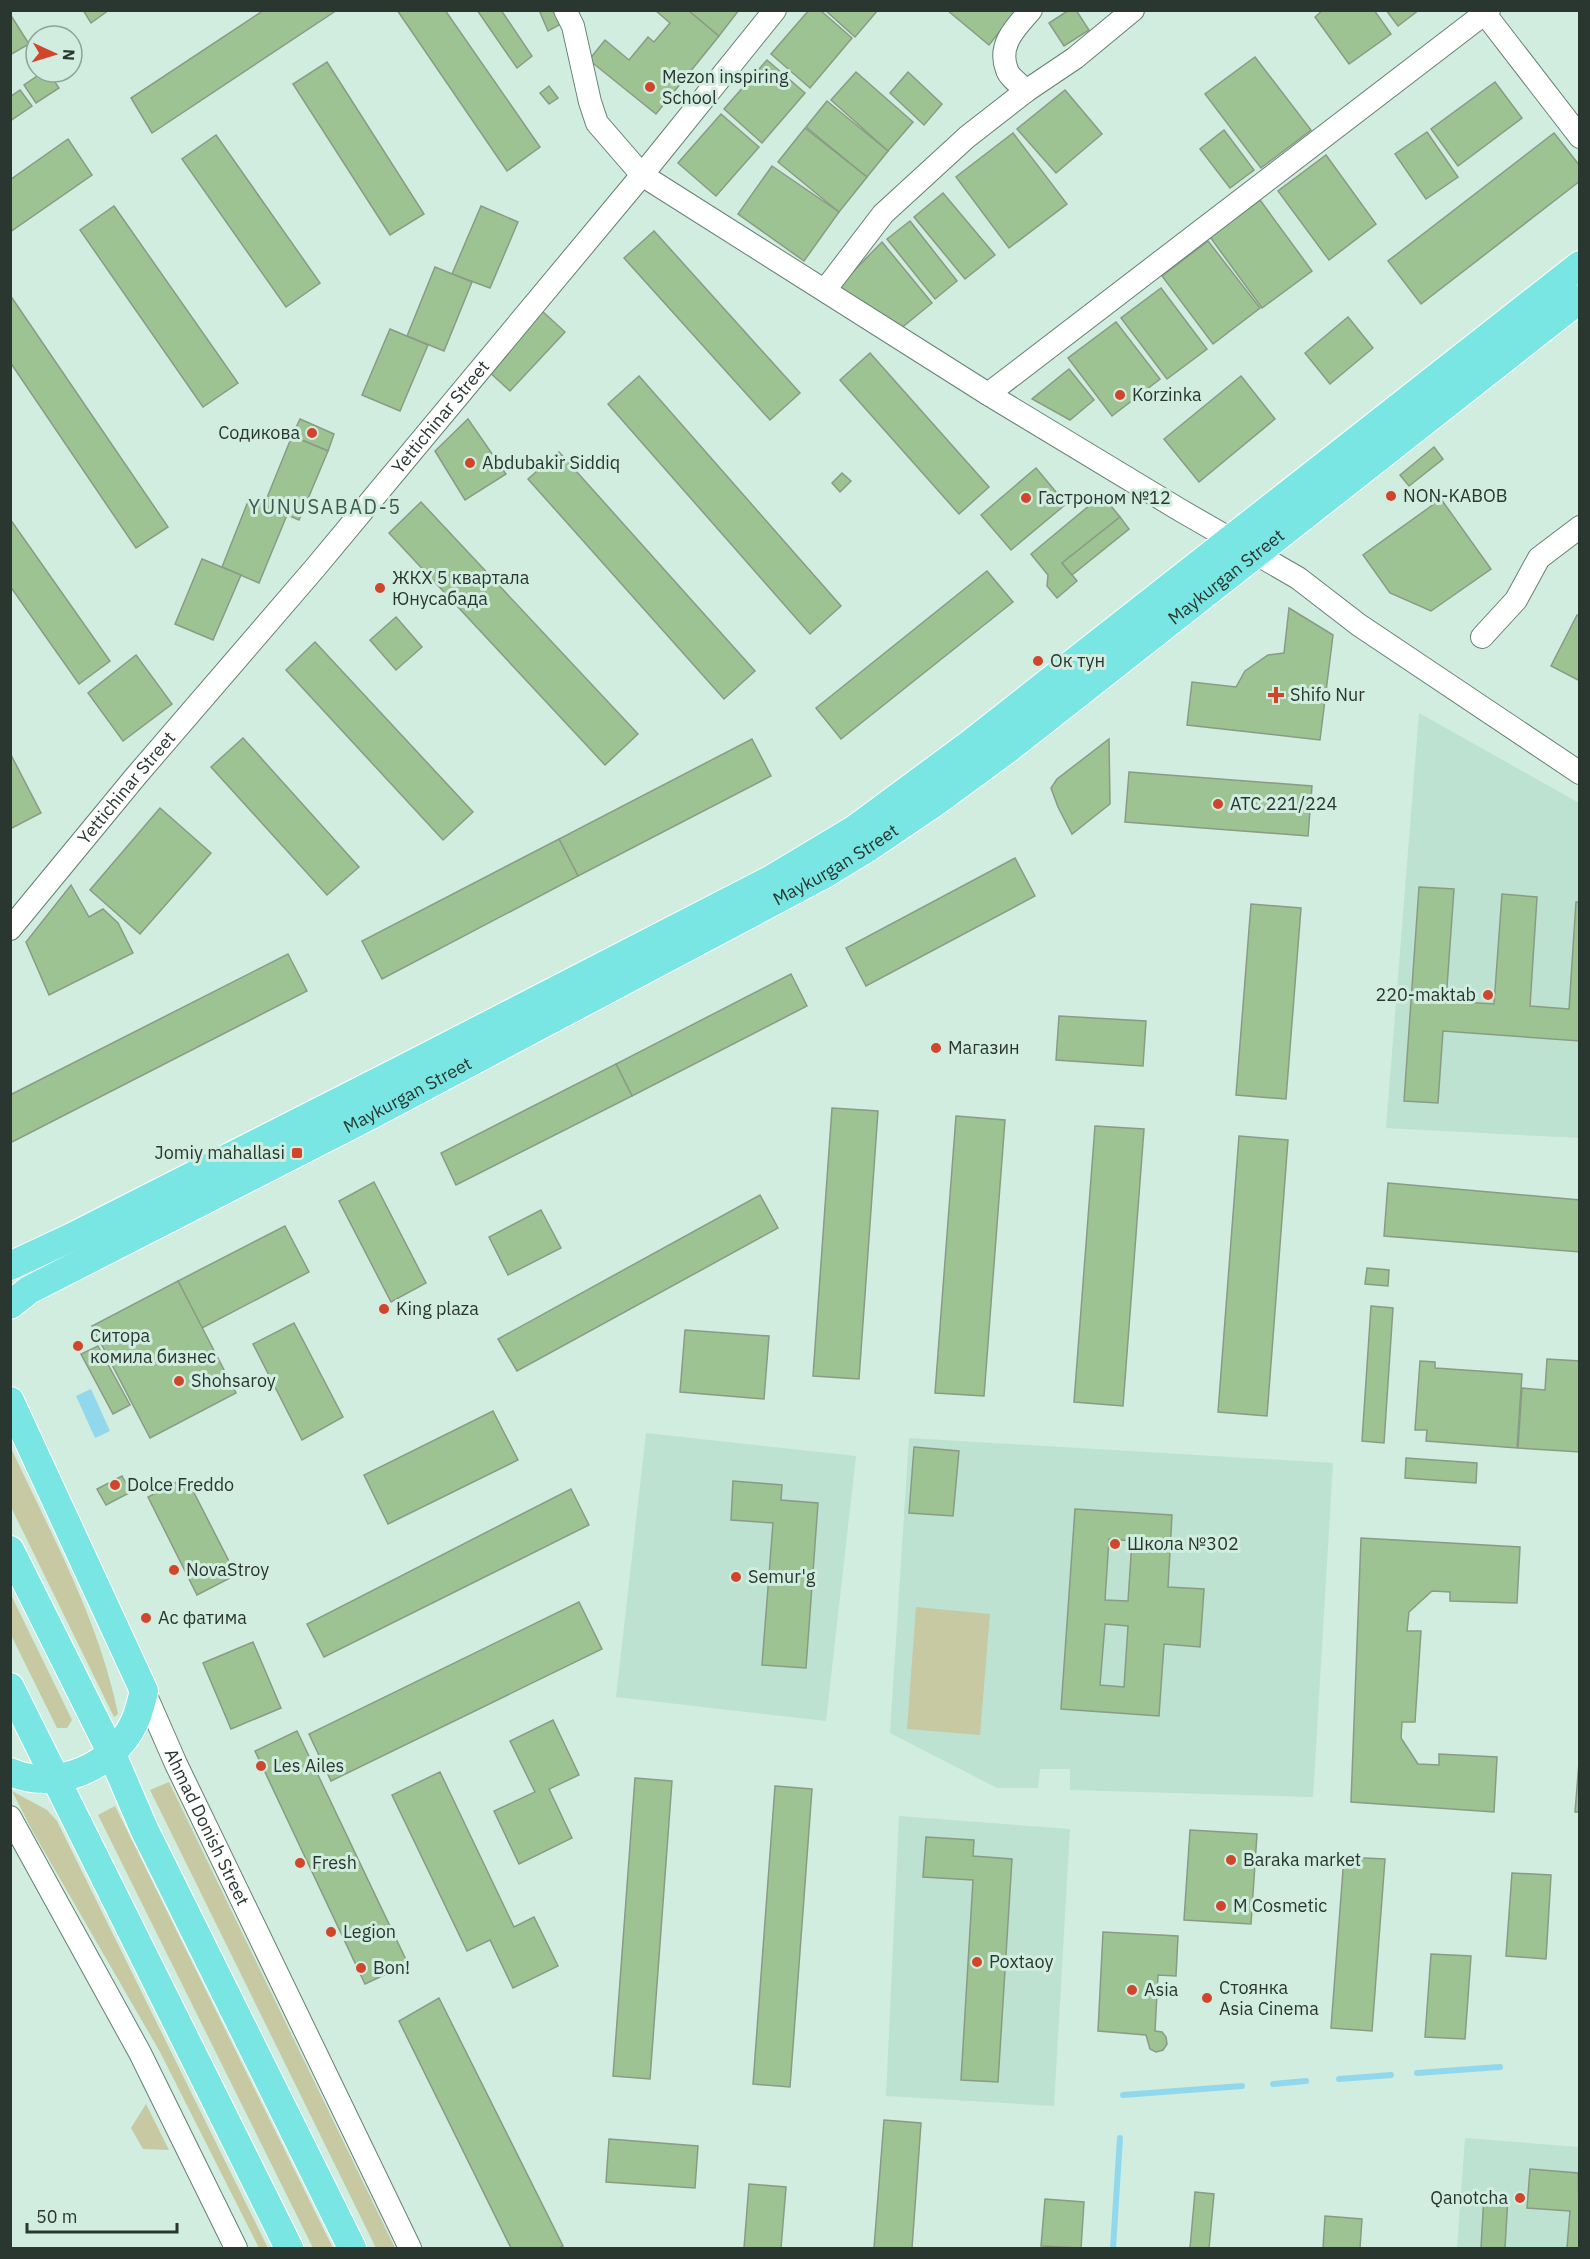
<svg xmlns="http://www.w3.org/2000/svg" width="1590" height="2259" viewBox="0 0 1590 2259" font-family="'IBM Plex Sans',sans-serif">
<rect width="100%" height="100%" fill="#d0eddf"/>
<!-- built -->
<g fill="#bde2d1">
<path d="M1419 713 1579 803V1138L1386 1128Z"/>
<path d="M646 1433 856 1456 826 1721 616 1697Z"/>
<path d="M909 1438 1333 1463 1313 1797 1070 1790V1769H1040L1038 1788H997L890 1733Z"/>
<path d="M899 1816 1070 1829 1054 2106 886 2096Z"/>
<path d="M1465 2138 1579 2147V2248H1457Z"/>
</g>
<!-- green -->
<g fill="#c6c9a1">
<path d="M11 1448C51 1534 99 1620 118 1714L114 1717 11 1507Z"/>
<path d="M11 1595 72 1720 67 1728H57L11 1635Z"/>
<path d="M916 1607 990 1614 980 1735 907 1729Z"/>
<path d="M169 1782 395 2248H376L150 1790Z"/>
<path d="M12 1791 47 1810 57 1821 268 2248H259L160 2052 33 1832Z"/>
<path d="M115 1806 333 2248H313L98 1815Z"/>
<path d="M146 2104 169 2150 143 2149 131 2128Z"/>
</g>
<!-- water -->
<path fill="#91d8ec" d="M91 1389 110 1431 95 1438 76 1396Z"/>
<g fill="none" stroke-linecap="round" stroke-linejoin="round">
<!-- stream -->
<g stroke="#91d8ec" stroke-width="6">
<path d="M1417 2073 1500 2067"/>
<path d="M1339 2079 1391 2075"/>
<path d="M1273 2084 1306 2081"/>
<path d="M1123 2095 1242 2086"/>
<path d="M1113 2248 1120 2138"/>
</g>
</g>
<!-- building -->
<g fill="#9ec393" stroke="#8a9b85" stroke-width="1.5" fill-rule="evenodd">
<path d="M83 10H109L91 23Z"/>
<path d="M264 10H337L152 133 131 98Z"/>
<path d="M397 10H445L540 147 507 171Z"/>
<path d="M477 10H501L532 56 517 68Z"/>
<path d="M539 10H555L561 24 548 31Z"/>
<path d="M655 10H688L719 36 656 114 589 60 605 40 629 60 648 37 654 42 670 23Z"/>
<path d="M688 10H739L719 36Z"/>
<path d="M809 10H820L852 38 810 88 771 54Z"/>
<path d="M825 10H878L855 37Z"/>
<path d="M947 10H1017L989 45Z"/>
<path d="M1069 10H1076L1089 30 1064 46 1049 23Z"/>
<path d="M1323 10H1374L1391 34 1349 64 1315 17Z"/>
<path d="M1386 10H1419L1398 26Z"/>
<path d="M10 14 29 44 10 55Z"/>
<path d="M1255 57 1311 130 1261 168 1205 94Z"/>
<path d="M767 60 805 93 762 143 724 109Z"/>
<path d="M327 62 424 214 390 235 293 84Z"/>
<path d="M43 72H48L59 88 36 103 24 85Z"/>
<path d="M856 72 913 122 888 151 831 100Z"/>
<path d="M908 72 942 104 924 125 890 93Z"/>
<path d="M1495 82 1522 118 1458 166 1431 129Z"/>
<path d="M549 86 558 98 549 104 540 93Z"/>
<path d="M20 90 32 106 10 121V97Z"/>
<path d="M1065 90 1102 134 1056 173 1017 129Z"/>
<path d="M827 101 888 151 867 177 806 127Z"/>
<path d="M721 114 759 147 716 196 678 163Z"/>
<path d="M805 128 867 177 839 212 778 162Z"/>
<path d="M1224 130 1254 170 1230 188 1200 149Z"/>
<path d="M1427 132 1458 177 1426 199 1395 154Z"/>
<path d="M1013 133 1067 204 1009 248 956 177Z"/>
<path d="M1554 133 1580 166V181L1421 304 1388 261Z"/>
<path d="M216 135 320 283 286 307 182 159Z"/>
<path d="M68 139 92 175 10 232V180Z"/>
<path d="M1326 155 1376 224 1329 260 1278 191Z"/>
<path d="M772 166 839 212 804 261 738 214Z"/>
<path d="M943 193 995 255 965 279 914 217Z"/>
<path d="M1260 200 1312 271 1262 308 1210 237Z"/>
<path d="M114 206 238 383 203 407 80 230Z"/>
<path d="M481 206 518 222 490 288 452 274Z"/>
<path d="M910 221 957 281 935 299 887 239Z"/>
<path d="M654 231 800 393 770 420 624 258Z"/>
<path d="M1208 241 1260 308 1213 344 1162 276Z"/>
<path d="M882 242 932 303 900 329 837 288Z"/>
<path d="M435 267 472 282 444 351 407 336Z"/>
<path d="M1161 288 1207 349 1167 379 1121 318Z"/>
<path d="M10 295 168 527 136 548 10 362Z"/>
<path d="M541 310 565 332 510 391 486 369Z"/>
<path d="M1348 317 1373 348 1330 384 1305 353Z"/>
<path d="M1116 322 1160 379 1112 416 1068 358Z"/>
<path d="M390 329 428 345 400 411 362 395Z"/>
<path d="M870 353 989 487 959 514 840 380Z"/>
<path d="M1069 369 1094 400 1070 420 1032 399Z"/>
<path d="M639 376 841 606 810 634 608 404Z"/>
<path d="M1241 376 1275 419 1199 482 1164 439Z"/>
<path d="M300 419 334 434 328 451 292 436Z"/>
<path d="M468 419 506 474 465 500 435 451Z"/>
<path d="M292 436 328 451 299 520 264 505Z"/>
<path d="M1434 447 1443 459 1409 486 1400 475Z"/>
<path d="M559 452 755 671 724 699 528 479Z"/>
<path d="M1036 468 1066 504 1011 550 981 515Z"/>
<path d="M842 473 851 481 840 492 832 483Z"/>
<path d="M1102 495 1120 517 1062 563 1077 581 1057 598 1047 586 1048 575 1031 554Z"/>
<path d="M249 499 287 515 259 583 222 567Z"/>
<path d="M1441 499 1491 569 1431 611 1390 593 1363 555Z"/>
<path d="M421 502 638 734 605 765 389 533Z"/>
<path d="M1120 517 1129 529 1072 575 1062 563Z"/>
<path d="M10 519 110 661 79 684 10 586Z"/>
<path d="M202 559 241 575 213 640 175 624Z"/>
<path d="M987 571 1013 602 841 739 816 708Z"/>
<path d="M1289 608 1333 635 1320 740 1187 725 1192 682 1236 687 1245 671 1268 655 1284 653Z"/>
<path d="M1577 615 1580 617V681L1551 666Z"/>
<path d="M396 617 422 647 396 670 370 640Z"/>
<path d="M315 642 473 812 443 840 286 670Z"/>
<path d="M136 655 172 704 123 741 88 693Z"/>
<path d="M243 738 359 867 327 895 211 767Z"/>
<path d="M752 739 771 776 578 876 559 839Z"/>
<path d="M1109 739 1110 804 1072 834 1058 807 1051 788 1057 779Z"/>
<path d="M10 753 41 813 10 829Z"/>
<path d="M1129 772 1312 786 1308 836 1125 822Z"/>
<path d="M160 808 211 853 140 934 90 890Z"/>
<path d="M559 839 578 876 382 979 362 941Z"/>
<path d="M1015 858 1035 896 866 986 846 948Z"/>
<path d="M71 885 89 917 103 909 118 923 133 953 49 995 26 942Z"/>
<path d="M1419 887 1454 889 1446 1001 1494 1004 1502 894 1537 897 1530 1006 1569 1009 1576 902H1580V1041L1443 1031 1438 1103 1404 1101Z"/>
<path d="M1251 904 1301 908 1286 1099 1236 1095Z"/>
<path d="M288 954 307 991 10 1143V1095Z"/>
<path d="M791 974 807 1006 632 1096 616 1064Z"/>
<path d="M1059 1016 1146 1021 1143 1066 1056 1060Z"/>
<path d="M616 1064 632 1096 456 1185 441 1153Z"/>
<path d="M832 1108 878 1111 859 1379 813 1376Z"/>
<path d="M956 1116 1005 1120 984 1396 935 1393Z"/>
<path d="M1095 1126 1144 1129 1123 1406 1074 1402Z"/>
<path d="M1239 1136 1288 1140 1267 1416 1218 1412Z"/>
<path d="M374 1182 426 1283 391 1302 339 1201Z"/>
<path d="M1388 1183 1580 1200V1252L1384 1236Z"/>
<path d="M760 1195 778 1228 517 1371 498 1339Z"/>
<path d="M541 1210 561 1248 508 1275 489 1237Z"/>
<path d="M285 1226 309 1272 202 1328 178 1281Z"/>
<path d="M1367 1268 1389 1270 1388 1286 1365 1284Z"/>
<path d="M178 1281 236 1393 150 1438 92 1326Z"/>
<path d="M1371 1306 1393 1308 1384 1443 1362 1441Z"/>
<path d="M294 1323 343 1417 302 1440 253 1344Z"/>
<path d="M685 1330 769 1336 764 1399 680 1392Z"/>
<path d="M98 1346 130 1405 113 1414 81 1354Z"/>
<path d="M1547 1359 1580 1361V1452L1518 1448 1522 1388 1545 1390Z"/>
<path d="M1420 1361 1435 1362V1368L1522 1374 1517 1448 1426 1441 1427 1430H1415Z"/>
<path d="M493 1411 518 1460 388 1524 364 1475Z"/>
<path d="M914 1447 959 1451 953 1516 909 1513Z"/>
<path d="M1406 1458 1477 1463 1476 1483 1405 1478Z"/>
<path d="M122 1476 131 1492 106 1505 97 1489Z"/>
<path d="M186 1477 236 1575 197 1595 148 1497Z"/>
<path d="M733 1481 782 1485 781 1500 818 1503 806 1668 762 1665 773 1523 731 1520Z"/>
<path d="M571 1489 589 1525 324 1657 307 1624Z"/>
<path d="M1075 1509 1172 1515 1168 1587 1204 1589 1200 1647 1164 1644 1159 1716 1061 1709ZM1109 1539 1132 1541 1128 1601 1105 1600ZM1105 1624 1128 1626 1124 1687 1100 1685Z"/>
<path d="M1361 1538 1520 1547 1517 1603 1450 1601V1592L1432 1591 1409 1612 1407 1631H1421L1415 1722H1402L1401 1738 1418 1764 1439 1765V1754L1497 1757 1494 1812 1351 1802Z"/>
<path d="M579 1602 602 1649 331 1781 309 1734Z"/>
<path d="M253 1642 281 1708 231 1729 203 1663Z"/>
<path d="M553 1720 579 1775 549 1789 572 1838 519 1864 494 1811 535 1792 510 1741Z"/>
<path d="M297 1731 408 1964 365 1984 255 1751Z"/>
<path d="M1580 1750V1812H1575Z"/>
<path d="M440 1772 514 1927 534 1917 558 1966 513 1988 490 1940 467 1951 392 1795Z"/>
<path d="M635 1778 672 1781 650 2079 613 2076Z"/>
<path d="M775 1786 812 1789 790 2087 753 2084Z"/>
<path d="M1190 1830 1257 1834 1251 1924 1184 1920Z"/>
<path d="M926 1837 974 1840 973 1856 1012 1859 998 2082 961 2080 973 1880 923 1877Z"/>
<path d="M1344 1857 1385 1859 1372 2031 1331 2028Z"/>
<path d="M1512 1873 1551 1875 1546 1959 1506 1956Z"/>
<path d="M1103 1932 1178 1936 1176 1976 1158 1975 1155 2031 1162 2032 1166 2037 1167 2044 1163 2050 1156 2052 1150 2049 1146 2035 1098 2031Z"/>
<path d="M1431 1954 1471 1956 1465 2039 1425 2037Z"/>
<path d="M439 1998 563 2246 559 2248H511L399 2021Z"/>
<path d="M884 2120 921 2123 912 2248H874Z"/>
<path d="M609 2139 698 2146 695 2188 606 2182Z"/>
<path d="M1530 2169 1578 2173 1580 2248H1567L1570 2211 1527 2208Z"/>
<path d="M749 2184 786 2187 781 2248H744Z"/>
<path d="M1195 2192 1214 2194 1209 2248H1190Z"/>
<path d="M1484 2195 1508 2197 1505 2248H1481Z"/>
<path d="M1045 2199 1084 2202 1081 2248 1041 2246Z"/>
<path d="M1325 2216 1362 2219 1360 2248H1323Z"/>
</g>
<g fill="none" stroke-linecap="round" stroke-linejoin="round">
<defs>
<g id="minor">
<path d="M565 10 573 26 590 102 597 123 642 175 988 394 1180 510 1298 578 1359 625 1580 773"/>
<path d="M1482 10 1580 137"/>
<path d="M1026 91C1021 85 1009 77 1007 70 997 45 1016 27 1031 10"/>
<path d="M825 290 883 214 967 137 1026 91 1075 58 1133 10"/>
<path d="M988 394 1489 10"/>
<path d="M1482 637 1516 600 1539 558 1580 527"/>
<path id="s1" d="M10 929 136 776 315 568 642 175 775 10"/>
<path id="s2" d="M144 1691 176 1764 410 2248"/>
<path d="M10 1817 140 2053 236 2248"/>
</g>
<g id="major">
<path d="M10 1266 72 1237 407 1067 770 880 855 829 970 744 1580 265"/>
<path id="s3" d="M10 1305 29 1290 369 1116 823 875 869 847 934 803 1005 751 1580 299"/>
<path d="M10 1401 144 1691C141 1702 139 1713 134 1723 113 1767 56 1792 10 1772"/>
<path d="M10 1550 111 1752 144 1829 352 2248"/>
<path d="M10 1687 289 2248"/>
</g>
</defs>
<!-- minor casing -->
<use href="#minor" stroke="#658073" stroke-width="24"/>
<!-- major casing -->
<use href="#major" stroke="#fff" stroke-width="30"/>
<!-- minor -->
<use href="#minor" stroke="#fff" stroke-width="22"/>
<!-- major -->
<use href="#major" stroke="#7ae6e3" stroke-width="28"/>
</g>
<!-- markers -->
<g fill="#d1452c" stroke="#d0eddf" stroke-width="2">
<circle cx="650" cy="87" r="6"/>
<circle cx="1120" cy="395" r="6"/>
<circle cx="312" cy="433" r="6"/>
<circle cx="470" cy="463" r="6"/>
<circle cx="1391" cy="496" r="6"/>
<circle cx="1026" cy="498" r="6"/>
<circle cx="380" cy="588" r="6"/>
<circle cx="1038" cy="661" r="6"/>
<path d="M1273 686h6v6h6v6h-6v6h-6v-6h-6v-6h6z"/>
<circle cx="1218" cy="804" r="6"/>
<circle cx="1488" cy="995" r="6"/>
<circle cx="936" cy="1048" r="6"/>
<rect x="291" y="1147" width="12" height="12" rx="3"/>
<circle cx="384" cy="1309" r="6"/>
<circle cx="78" cy="1346" r="6"/>
<circle cx="179" cy="1381" r="6"/>
<circle cx="115" cy="1485" r="6"/>
<circle cx="1115" cy="1544" r="6"/>
<circle cx="174" cy="1570" r="6"/>
<circle cx="736" cy="1577" r="6"/>
<circle cx="146" cy="1618" r="6"/>
<circle cx="261" cy="1766" r="6"/>
<circle cx="1231" cy="1860" r="6"/>
<circle cx="300" cy="1863" r="6"/>
<circle cx="1221" cy="1906" r="6"/>
<circle cx="331" cy="1932" r="6"/>
<circle cx="977" cy="1962" r="6"/>
<circle cx="361" cy="1968" r="6"/>
<circle cx="1132" cy="1990" r="6"/>
<circle cx="1207" cy="1998" r="6"/>
<circle cx="1520" cy="2198" r="6"/>
</g>
<g text-anchor="middle" stroke-width="6" stroke-linejoin="round" paint-order="stroke">
<!-- poi labels -->
<g font-size="18" fill="#2a3630" stroke="#d0eddf" text-anchor="start">
<text x="662" y="83">Mezon inspiring<tspan x="662" dy="21">School</tspan></text>
<text x="1132" y="401">Korzinka</text>
<text x="300" y="439" text-anchor="end">Содикова</text>
<text x="482" y="469">Abdubakir Siddiq</text>
<text x="1403" y="502">NON-KABOB</text>
<text x="1038" y="504">Гастроном №12</text>
<text x="392" y="584">ЖКХ 5 квартала<tspan x="392" dy="21">Юнусабада</tspan></text>
<text x="1050" y="667">Ок тун</text>
<text x="1290" y="701">Shifo Nur</text>
<text x="1230" y="810">АТС 221/224</text>
<text x="1476" y="1001" text-anchor="end">220-maktab</text>
<text x="948" y="1054">Магазин</text>
<text x="285" y="1159" text-anchor="end">Jomiy mahallasi</text>
<text x="396" y="1315">King plaza</text>
<text x="90" y="1342">Ситора<tspan x="90" dy="21">комила бизнес</tspan></text>
<text x="191" y="1387">Shohsaroy</text>
<text x="127" y="1491">Dolce Freddo</text>
<text x="1127" y="1550">Школа №302</text>
<text x="186" y="1576">NovaStroy</text>
<text x="748" y="1583">Semur'g</text>
<text x="158" y="1624">Ас фатима</text>
<text x="273" y="1772">Les Ailes</text>
<text x="1243" y="1866">Baraka market</text>
<text x="312" y="1869">Fresh</text>
<text x="1233" y="1912">M Cosmetic</text>
<text x="343" y="1938">Legion</text>
<text x="989" y="1968">Poxtaoy</text>
<text x="373" y="1974">Bon!</text>
<text x="1219" y="1994">Стоянка<tspan x="1219" dy="21">Asia Cinema</tspan></text>
<text x="1144" y="1996">Asia</text>
<text x="1508" y="2204" text-anchor="end">Qanotcha</text>
</g>
<!-- street labels -->
<g font-size="18" fill="#2a3630" stroke="#d0eddf">
<text dy="6" stroke="none"><textPath href="#s1" startOffset="669">Yettichinаr Street</textPath></text>
<text dy="6" stroke="none"><textPath href="#s3" startOffset="1422">Maykurgan Street</textPath></text>
<text dy="6" stroke="none"><textPath href="#s1" startOffset="183">Yettichinаr Street</textPath></text>
<text dy="6" stroke="none"><textPath href="#s3" startOffset="936">Maykurgan Street</textPath></text>
<text dy="6" stroke="none"><textPath href="#s3" startOffset="450">Maykurgan Street</textPath></text>
<text dy="6" stroke="none"><textPath href="#s2" startOffset="150">Ahmad Donish Street</textPath></text>
</g>
<!-- neighbourhood labels -->
<g font-size="20" letter-spacing="1.5" fill="#405a4e" stroke="#d0eddf">
<text x="325" y="514">YUNUSABAD-5</text>
</g>
</g>
<!-- border -->
<rect width="1590" height="2259" fill="none" stroke="#2a3630" stroke-width="24"/>
<!-- north arrow -->
<g transform="translate(54 54) rotate(94)"><circle r="28" fill="#d0eddf" stroke="#8ea499" stroke-width="1.5"/>
<path d="M0-4.5L10 22L0 15L-10 22Z" fill="#d1452c"/>
<text y="-9" font-size="16" font-weight="bold" text-anchor="middle" fill="#2a3630">N</text>
</g>
<!-- scale -->
<path d="M27 2223v9h150v-9" fill="none" stroke="#2a3630" stroke-width="3"/>
<text x="36" y="2223" font-size="18" fill="#2a3630" stroke="#d0eddf" stroke-width="4.5" paint-order="stroke">50 m</text>
</svg>
